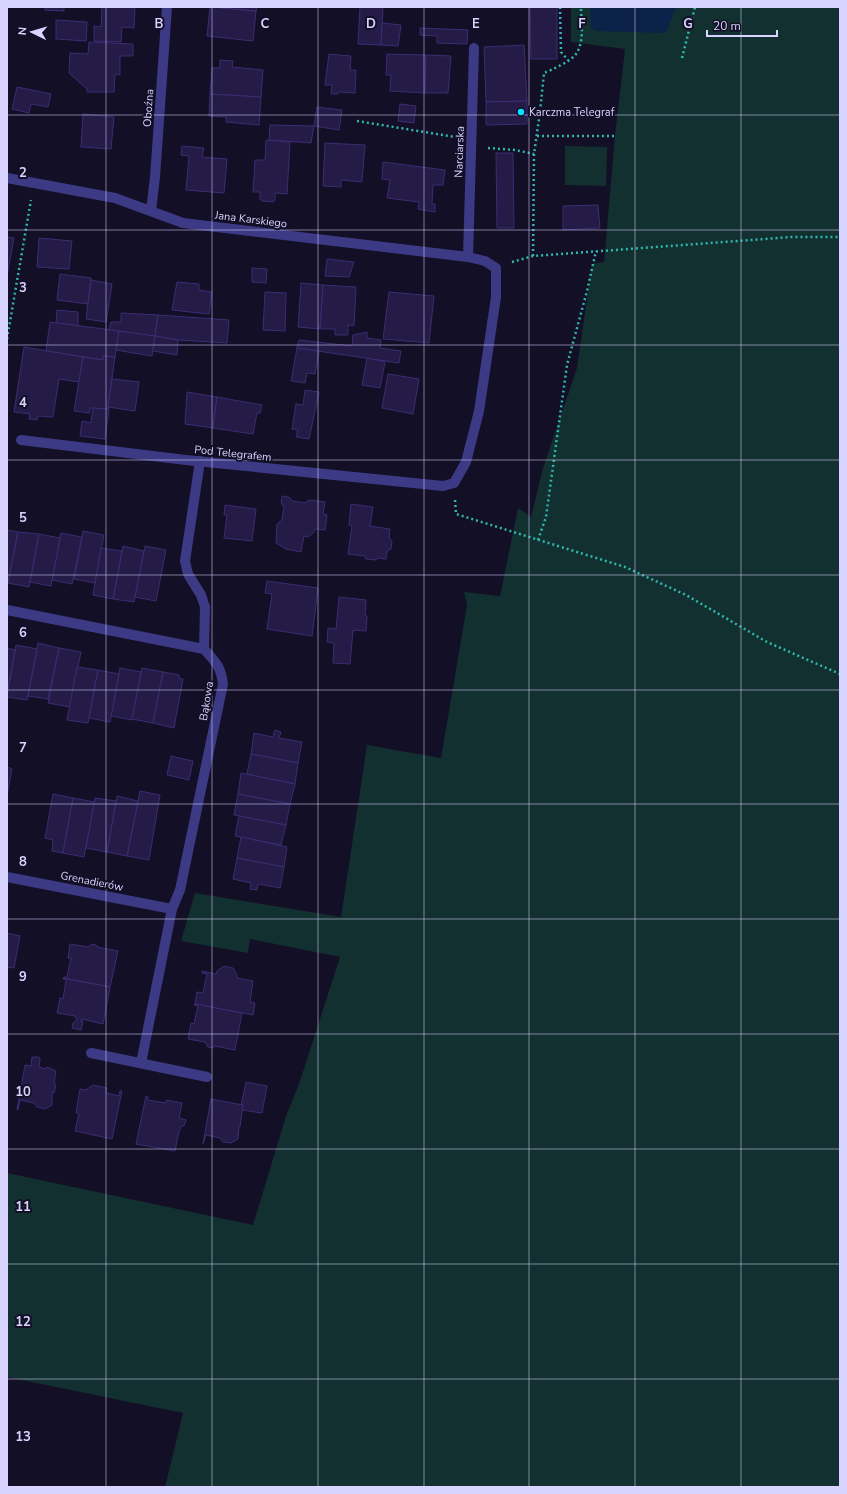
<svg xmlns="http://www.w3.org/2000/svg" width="847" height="1494" viewBox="0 0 847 1494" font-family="'Nunito Sans',sans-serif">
<rect width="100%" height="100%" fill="#130f26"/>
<!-- green -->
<g fill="#12302f">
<path d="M571 7H840V1487H165L183 1413 7 1377V1173L253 1225 286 1116 299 1084 340 957 250 939 248 953 181 941 195 893 341 917 367 745 441 758 467 605 464 592 500 596 518 508 531 517 543 468 577 368 592 264 604 262 615 136 625 49 571 42Z"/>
<path d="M565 146 607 147 606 186 565 185Z"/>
</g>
<!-- water -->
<path fill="#0c2248" d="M590 7H676L667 31 665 33 596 31 591 28Z"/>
<!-- building -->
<g fill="#241b47" stroke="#3b2d73">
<path d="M45 7H64V11L45 10Z"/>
<path d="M102 7H135L134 28 122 27 121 42 94 41V26L101 27Z"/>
<path d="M210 7 256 11 253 41 207 36Z"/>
<path d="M213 7H257L256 11Z"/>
<path d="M360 7H383L381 45 358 44Z"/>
<path d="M530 7H557V59H531Z"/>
<path d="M56 20 87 22 86 41 56 39Z"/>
<path d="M382 23 401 25 398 46 381 45Z"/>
<path d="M420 28 468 30 467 44 437 43V36L420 35Z"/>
<path d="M89 42 133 44V56H120V75L115 74 114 92H87V89L69 73 70 53 88 54Z"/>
<path d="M524 45 527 101 486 102 484 47Z"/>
<path d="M329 54 351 56 350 70H356L355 93 339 92 338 94H331L332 85H325Z"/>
<path d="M387 54 426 55 425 93 390 91 391 75H386Z"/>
<path d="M426 55 451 56 448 93H425Z"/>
<path d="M220 60 233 61 232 67 263 70 261 97 210 94 212 68H220Z"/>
<path d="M17 87 51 94 48 107 31 104 29 113 12 109Z"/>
<path d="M210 94 261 97 259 125 226 122V117L209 116Z"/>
<path d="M527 101V124L486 125V102Z"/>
<path d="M400 104 416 106 414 123 398 121Z"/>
<path d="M317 107 342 110 339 130 314 126Z"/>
<path d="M83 114 114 117 111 149 81 147Z"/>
<path d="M270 125 314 126 311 143 269 140Z"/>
<path d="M266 140 290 142 287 194 275 193V200L273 202 262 201 260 199V192H253L255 160H265Z"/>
<path d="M325 143 365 145 362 182 341 180V187L323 186Z"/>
<path d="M182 146 204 148 202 157 227 159 224 193 186 190 189 156 181 155Z"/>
<path d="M496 153H513L514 228H497Z"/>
<path d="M383 162 445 170 443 185H433L432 204H435V212L418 209 419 202 387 198 390 180 382 179Z"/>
<path d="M598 205 600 228 563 230V206Z"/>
<path d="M7 237 14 238 7 276Z"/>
<path d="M39 238 72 241 69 269 37 267Z"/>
<path d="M327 259 354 262 349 277 325 276Z"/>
<path d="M252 268 267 269 266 283 252 282Z"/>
<path d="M60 274 91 278 88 304 57 300Z"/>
<path d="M91 280 112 284 106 322 86 319Z"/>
<path d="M177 282 199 284V290L212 292 209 314 172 310Z"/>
<path d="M301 283 323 285 320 329 298 327Z"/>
<path d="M323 285 356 287 354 326 348 325V335H335V329H320Z"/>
<path d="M265 292 286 293 285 331 263 330Z"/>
<path d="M389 292 434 296 429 343 383 339Z"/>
<path d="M57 310 78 312V326L56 323Z"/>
<path d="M121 313 158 315 155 336 109 330 111 322H121Z"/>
<path d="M158 315 229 320 227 343 178 340 155 336Z"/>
<path d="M50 322 119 331 115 357 103 356V360L46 351Z"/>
<path d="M119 331 155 336 152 356 116 350Z"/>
<path d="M367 332V338L381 340 380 348 401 351 399 363 297 348 299 340 352 346 353 335Z"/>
<path d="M155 336 178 340 177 355 153 351Z"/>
<path d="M24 347 83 357 79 382 59 379 53 417 38 416 37 420 29 419 30 414 14 412Z"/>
<path d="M297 348 319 351 315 374 307 373 305 383 291 381Z"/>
<path d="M103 356 115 357 108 407 109 409 90 408V413L74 411 83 357 103 360Z"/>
<path d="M367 358 385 362 380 388 362 385Z"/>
<path d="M388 374 419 379 413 414 382 408Z"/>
<path d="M112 379 139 382 135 411 108 407Z"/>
<path d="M305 390 319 392 309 439 296 437 298 430 292 429 296 404 303 405Z"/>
<path d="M187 392 217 397 213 428 185 424Z"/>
<path d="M217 397 262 405 260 413H257L253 434 213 428Z"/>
<path d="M93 408 109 409 105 439 80 436 82 421 91 423Z"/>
<path d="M282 496 289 497 292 501 306 503 307 501 310 500 325 502 323 514 327 515 325 530 315 529 314 532 308 537 304 536 301 552 286 549 276 543 277 524 282 520 284 507 281 503Z"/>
<path d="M351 504 373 507 370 526 390 529 389 538 392 541 391 549 387 551 386 559 378 558 376 560 366 559 365 556 348 554 352 525H349Z"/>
<path d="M225 505 256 509 252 541 224 538 227 515H224Z"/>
<path d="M7 530 18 532 8 583H7Z"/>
<path d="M83 531 104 535 95 583 74 579Z"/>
<path d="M18 532 39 534 29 587 8 583Z"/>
<path d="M61 533 82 537 72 584 52 580Z"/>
<path d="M39 534 60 538 51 586 30 582Z"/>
<path d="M123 546 144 551 134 602 113 599Z"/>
<path d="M145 546 166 550 156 601 135 597Z"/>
<path d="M101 548 122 551 113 599 93 595Z"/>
<path d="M267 581 318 588 312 636 267 629 272 594 265 593Z"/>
<path d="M339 597 366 600 365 615 367 616 366 631 353 630 350 664 333 663 334 643 327 642 328 628 336 629Z"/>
<path d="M38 643 59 648 48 699 28 696Z"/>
<path d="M16 645 37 649 27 700 7 697Z"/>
<path d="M7 648 15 650 7 693Z"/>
<path d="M59 648 81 652 70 707 48 703Z"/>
<path d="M77 667 98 670 88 723 67 720Z"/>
<path d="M120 668 141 672 132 720 111 716Z"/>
<path d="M142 668 163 672 153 723 132 719Z"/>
<path d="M98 670 119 674 110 722 89 718Z"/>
<path d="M163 672 179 675V678L183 679 174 728 153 723Z"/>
<path d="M275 730 281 732 279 738 302 742 298 763 251 754 254 733 273 737Z"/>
<path d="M251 754 298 763 295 784 247 774Z"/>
<path d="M171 756 193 761 189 780 167 775Z"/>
<path d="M7 767 12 769 7 796Z"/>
<path d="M241 773 295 784 290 804 238 794Z"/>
<path d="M140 791 160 795 149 860 127 856Z"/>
<path d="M53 794 73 798 63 853 52 851 53 840 45 838Z"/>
<path d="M238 794 290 804 286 825 234 815Z"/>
<path d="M117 796 138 801 127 856 107 852Z"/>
<path d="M73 798 95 802 84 857 63 853Z"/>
<path d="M95 798 116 801 107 852 86 848Z"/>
<path d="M239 816 286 825 281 845 235 836Z"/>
<path d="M241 837 287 847 284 867 237 858Z"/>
<path d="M237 858 284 867 280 888 258 884 257 890 250 889 251 883 233 879Z"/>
<path d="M7 933 20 936 14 968 7 967Z"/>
<path d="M70 944 88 947 92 944 96 945 97 947 118 951 110 987 63 978 64 977H67L71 958H68Z"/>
<path d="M224 966 233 968 237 975V978L253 981 250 1002 255 1003 253 1015 195 1004 197 992 203 993 207 974 202 973V971L216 974 217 971Z"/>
<path d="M63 978 110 987 103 1024 82 1019 80 1021H83L81 1030 72 1028 73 1023 77 1020 75 1016 57 1013 60 998 63 999 66 980 63 979Z"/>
<path d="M195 1004 242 1013 235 1050 215 1046 212 1048 208 1047 205 1042 188 1039 191 1023 194 1024 198 1006 194 1005Z"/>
<path d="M32 1057H39L40 1059 39 1067 45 1069 47 1067 56 1071 54 1084 56 1085 54 1093 52 1092V1105L45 1109 37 1107 34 1103 20 1100 18 1110 17 1109 25 1065 31 1066Z"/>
<path d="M246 1082 267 1086 262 1113 242 1110 243 1105H241Z"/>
<path d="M93 1085 107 1088 106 1093 119 1096 120 1091H122L112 1139 75 1131 79 1113H76L80 1089 86 1090Z"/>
<path d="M146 1096 148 1097V1100L166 1103V1100L182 1103 179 1118 186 1120 184 1126H181L180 1130 179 1131 175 1151 136 1144Z"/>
<path d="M211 1099 243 1105 240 1127H239L238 1139 231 1143 223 1142 220 1138 206 1135 203 1144Z"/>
</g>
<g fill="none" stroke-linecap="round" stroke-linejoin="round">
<!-- path -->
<g stroke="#2fb8b0" stroke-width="2.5" stroke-dasharray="2 3" stroke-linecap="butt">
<path d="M560 7 561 52 568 60"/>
<path d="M682 58 695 7"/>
<path d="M357 121 455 137"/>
<path d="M537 136H615"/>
<path d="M488 148 515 150 534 154"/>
<path d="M533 256 534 154 540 112 544 73C553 69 570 62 576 54 585 41 581 21 581 7"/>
<path d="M512 262 533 256 792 237H840"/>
<path d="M7 339 31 200"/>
<path d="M455 500 456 514 625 567 686 595 767 642 840 674"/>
<path d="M538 540 546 517 567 365 587 291 596 251"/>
</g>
<!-- service -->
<g stroke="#3d3a85" stroke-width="10">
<path d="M200 461 185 561 188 574 201 595 205 607 204 649"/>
<path d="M91 1053 207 1077"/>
</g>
<!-- minor -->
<g stroke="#3d3a85" stroke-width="10">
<path d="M7 178 115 198 183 223 468 257 485 261 496 268V297L479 411 466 462 454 483 443 486 186 460 21 440"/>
<path d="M151 211 155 177 167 7"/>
<path d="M468 257 474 48"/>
<path d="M7 610 204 649C216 662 221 667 223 684L180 890 172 909 141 1063"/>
<path d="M7 877 172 909"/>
</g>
</g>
<!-- grid -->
<path fill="none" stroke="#d9d4ff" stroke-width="1" stroke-opacity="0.55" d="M106 7V1487M212 7V1487M318 7V1487M424 7V1487M529 7V1487M635 7V1487M741 7V1487M7 115H840M7 230H840M7 345H840M7 460H840M7 575H840M7 690H840M7 804H840M7 919H840M7 1034H840M7 1149H840M7 1264H840M7 1379H840"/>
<!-- markers -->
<circle fill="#00e5ff" stroke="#130f26" stroke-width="1.5" cx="521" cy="112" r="4"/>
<g text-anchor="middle" stroke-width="4" stroke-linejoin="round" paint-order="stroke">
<!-- street labels -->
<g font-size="11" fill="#d9d4ff" stroke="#130f26">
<text transform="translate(148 108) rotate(-86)" y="4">Oboźna</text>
<text transform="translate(459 152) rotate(-88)" y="4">Narciarska</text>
<text transform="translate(251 219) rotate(7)" y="4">Jana Karskiego</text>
<text transform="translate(233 453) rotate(6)" y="4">Pod Telegrafem</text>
<text transform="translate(206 701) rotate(-81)" y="4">Bąkowa</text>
<text transform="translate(92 881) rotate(11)" y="4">Grenadierów</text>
</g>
<!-- poi labels -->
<g font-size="11" fill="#d9d4ff" stroke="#130f26" text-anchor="start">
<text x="529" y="116">Karczma Telegraf</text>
</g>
</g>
<g font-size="13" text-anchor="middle" font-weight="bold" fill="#d9d4ff" stroke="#130f26" stroke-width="4" stroke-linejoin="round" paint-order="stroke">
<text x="159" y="28">B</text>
<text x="265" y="28">C</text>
<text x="371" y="28">D</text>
<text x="476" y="28">E</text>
<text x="582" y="28">F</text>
<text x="688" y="28">G</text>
<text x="23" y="177">2</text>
<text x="23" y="292">3</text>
<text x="23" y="407">4</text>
<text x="23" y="522">5</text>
<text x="23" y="637">6</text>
<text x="23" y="752">7</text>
<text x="23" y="866">8</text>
<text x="23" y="981">9</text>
<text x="23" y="1096">10</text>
<text x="23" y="1211">11</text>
<text x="23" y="1326">12</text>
<text x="23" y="1441">13</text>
</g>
<!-- border -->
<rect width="847" height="1494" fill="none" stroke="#d9d4ff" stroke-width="16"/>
<!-- north arrow -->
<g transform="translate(32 32) rotate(275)" stroke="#130f26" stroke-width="3" paint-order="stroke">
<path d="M0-3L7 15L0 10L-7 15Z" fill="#d9d4ff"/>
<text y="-6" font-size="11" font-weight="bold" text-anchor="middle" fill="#d9d4ff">N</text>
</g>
<!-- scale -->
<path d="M707 30v6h70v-6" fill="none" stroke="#d9d4ff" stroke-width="2"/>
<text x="713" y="30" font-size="12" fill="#d9d4ff" stroke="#130f26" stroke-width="3" paint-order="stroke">20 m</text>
</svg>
